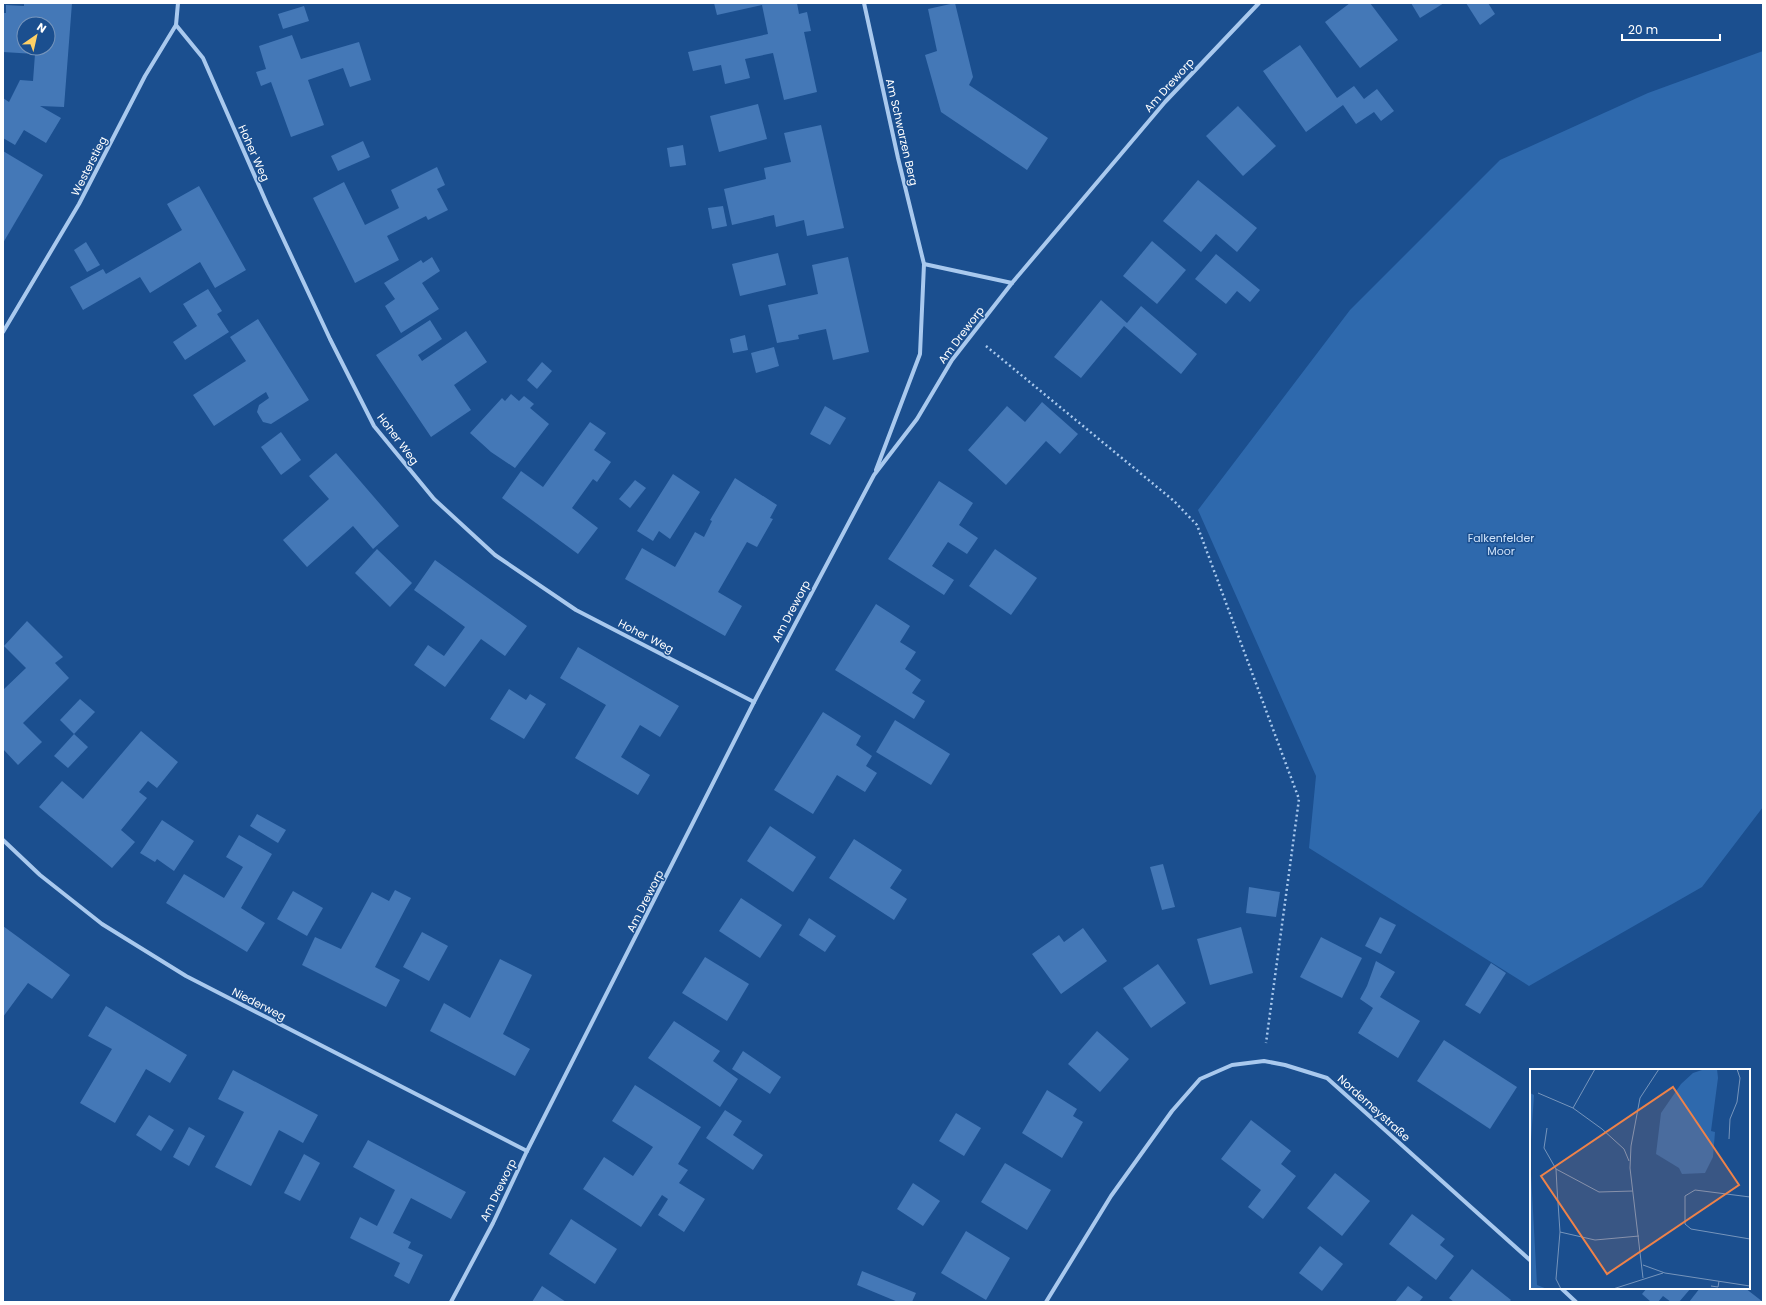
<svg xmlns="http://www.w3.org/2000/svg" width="1766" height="1305" viewBox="0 0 1766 1305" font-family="Poppins,sans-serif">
<rect width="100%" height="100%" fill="#1b4f8f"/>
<!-- green -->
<path fill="#2e69ad" d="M1763 51V807L1702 887 1529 986 1309 848 1316 776 1198 510 1350 310 1500 160 1648 93Z"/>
<!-- building -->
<g fill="#4478b7" fill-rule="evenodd">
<path d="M24 3H72L64 107 40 106 61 118 46 143 24 130 15 145 3 138V98L9 102 20 80 33 81 35 54 3 52V13H6V5L24 6ZM24 24H48V48H24Z"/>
<path d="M714 3H797L799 14 807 12 811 31 804 32 817 92 784 100 773 53 745 59 750 78 725 84 721 65 693 71 688 52 768 34 762 5 717 15Z"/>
<path d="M955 3 973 77 969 85 1048 138 1027 170 941 112 925 55 937 51 928 9Z"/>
<path d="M1350 3H1370L1398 40 1360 68 1325 22Z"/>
<path d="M1411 3H1444L1420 18Z"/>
<path d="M1466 3H1488L1495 14 1480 25Z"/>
<path d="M304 6 309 21 283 29 278 14Z"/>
<path d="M292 35 301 59 359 42 371 80 350 87 343 68 308 80 324 125 291 137 271 82 261 86 256 72 266 69 259 46Z"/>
<path d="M1300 45 1337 98 1354 86 1364 99 1377 89 1394 111 1381 121 1374 112 1356 124 1343 105 1306 132 1263 71Z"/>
<path d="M758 104 767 139 719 152 710 116Z"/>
<path d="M1238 106 1276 146 1243 176 1206 136Z"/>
<path d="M821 125 844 228 807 236 804 220 776 227 774 215 732 225 724 189 766 179 764 168 791 162 784 133Z"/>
<path d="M363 141 370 157 338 171 331 156Z"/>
<path d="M683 145 686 165 670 167 667 148Z"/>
<path d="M3 151 43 175 3 243Z"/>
<path d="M437 167 445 185 437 189 448 210 428 220 426 216 387 236 399 260 355 283 313 198 344 182 365 225 399 208 391 190Z"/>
<path d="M1198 180 1257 228 1237 252 1216 234 1201 252 1163 221Z"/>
<path d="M199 186 246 270 215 288 200 262 150 293 140 277 83 310 70 287 103 269 106 274 182 230 167 204Z"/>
<path d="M723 206 727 226 712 229 708 208Z"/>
<path d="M1152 241 1186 270 1157 304 1123 276Z"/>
<path d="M86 242 100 265 87 272 74 250Z"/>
<path d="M778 253 786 285 740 296 732 264Z"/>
<path d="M1216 254 1260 290 1250 302 1237 291 1226 304 1195 279Z"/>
<path d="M432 257 440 271 422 283 439 309 401 333 385 306 395 299 384 283 421 260 423 263Z"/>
<path d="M848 257 869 352 833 360 826 329 798 335 799 339 777 343 768 305 818 294 812 265Z"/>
<path d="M208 289 222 311 217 314 229 332 185 360 173 342 197 326 183 304Z"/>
<path d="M1101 300 1127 323 1141 306 1197 354 1181 374 1124 326 1081 378 1054 357Z"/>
<path d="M258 319 309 400 271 424 263 422 257 412 259 405 269 398 266 392 214 426 193 395 246 361 230 337Z"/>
<path d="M430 320 442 339 418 355 422 361 466 331 487 362 454 385 471 410 431 437 376 355Z"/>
<path d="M745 335 748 350 733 353 730 339Z"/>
<path d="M774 347 779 366 756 373 751 353Z"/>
<path d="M542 362 552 371 537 389 527 380Z"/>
<path d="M511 394 519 401 524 396 534 404 530 408 549 424 515 468 491 452 470 433 502 398 505 401Z"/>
<path d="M1042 402 1078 434 1060 454 1046 441 1006 485 968 450 1007 406 1025 422Z"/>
<path d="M825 406 846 418 830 445 810 434Z"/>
<path d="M590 422 606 433 594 450 611 462 597 482 593 479 572 508 598 528 578 554 502 498 521 471 543 487Z"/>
<path d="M281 432 301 460 281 475 261 447Z"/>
<path d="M336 453 399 526 373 549 353 526 307 567 283 540 329 499 309 476Z"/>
<path d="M673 474 700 492 670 539 659 531 653 541 637 531Z"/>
<path d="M735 478 777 505 770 518 773 519 757 547 747 542 718 592 742 606 725 636 625 579 642 548 675 567 695 532 704 537 712 521 710 520Z"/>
<path d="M635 480 646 488 630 508 619 499Z"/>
<path d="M939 481 973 503 959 525 978 538 967 554 948 542 932 566 954 580 944 595 888 559Z"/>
<path d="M377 549 412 583 390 607 355 573Z"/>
<path d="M995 549 1037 578 1011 615 969 586Z"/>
<path d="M435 560 527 626 505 656 481 639 445 687 414 665 428 645 444 656 465 627 414 590Z"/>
<path d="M876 604 910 626 900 642 916 652 905 669 921 680 912 693 925 701 914 719 835 670Z"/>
<path d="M27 621 63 657 55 663 69 678 23 723 42 742 18 765 3 749V690L26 668 4 646Z"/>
<path d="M578 647 679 706 660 737 640 725 621 757 650 775 638 795 575 758 606 705 560 678Z"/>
<path d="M509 689 526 700 530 694 546 704 524 739 490 719Z"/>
<path d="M80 699 95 712 74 734 60 720Z"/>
<path d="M823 712 861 736 856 745 872 756 866 766 877 773 865 792 837 775 813 814 774 790Z"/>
<path d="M895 720 950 754 931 785 876 752Z"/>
<path d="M141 731 178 762 157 788 148 781 139 792 147 798 121 830 135 842 112 868 39 807 62 781 83 799Z"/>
<path d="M74 734 88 747 68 768 54 756Z"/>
<path d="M257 814 286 830 278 843 250 826Z"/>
<path d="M162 820 194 841 174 871 157 859 155 862 140 853Z"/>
<path d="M770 826 816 857 793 892 747 861Z"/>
<path d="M239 835 272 854 241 908 265 923 247 952 166 903 184 874 224 898 243 867 226 857Z"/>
<path d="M854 839 902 870 890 888 907 899 894 920 829 878Z"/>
<path d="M1163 864 1175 907 1162 910 1150 867Z"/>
<path d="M1249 887 1280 892 1276 917 1246 913Z"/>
<path d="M395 890 411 898 375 967 400 980 386 1007 302 965 315 937 341 949 372 892 389 901Z"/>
<path d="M293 891 323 908 307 936 277 919Z"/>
<path d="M741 898 782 925 760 958 719 931Z"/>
<path d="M1380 917 1396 925 1381 954 1365 946Z"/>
<path d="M809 918 836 936 825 952 799 935Z"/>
<path d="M3 926 70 975 52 999 28 983 3 1017Z"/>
<path d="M1241 927 1253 973 1210 985 1197 939Z"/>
<path d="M1083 928 1107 961 1061 994 1032 954 1059 935 1064 942Z"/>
<path d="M422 932 448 946 429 981 403 967Z"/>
<path d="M1321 937 1362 958 1342 998 1300 977Z"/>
<path d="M705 957 749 984 727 1021 682 993Z"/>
<path d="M500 959 532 975 503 1034 530 1049 515 1076 430 1031 444 1003 470 1018Z"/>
<path d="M1376 961 1395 972 1380 997 1420 1021 1398 1058 1358 1033 1373 1008 1360 999 1367 986Z"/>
<path d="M1491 963 1506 973 1480 1014 1465 1005Z"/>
<path d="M1158 964 1186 1003 1151 1028 1123 988Z"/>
<path d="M106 1006 187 1055 170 1083 146 1069 115 1123 80 1103 112 1049 88 1036Z"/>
<path d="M674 1021 720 1051 713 1061 738 1079 720 1107 648 1058Z"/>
<path d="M1097 1031 1129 1059 1100 1092 1068 1064Z"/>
<path d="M1444 1040 1517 1087 1490 1129 1417 1081Z"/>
<path d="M743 1051 781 1077 770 1094 732 1069Z"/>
<path d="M233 1070 318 1115 303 1143 279 1130 251 1186 215 1167 244 1112 218 1099Z"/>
<path d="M635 1085 701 1127 678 1164 688 1170 679 1183 705 1199 684 1232 658 1215 668 1199 662 1195 641 1227 583 1189 604 1157 633 1176 653 1147 612 1121Z"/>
<path d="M1047 1090 1077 1109 1073 1116 1083 1122 1062 1158 1022 1133Z"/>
<path d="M725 1110 742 1121 733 1135 763 1155 753 1170 706 1138Z"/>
<path d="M956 1113 981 1128 964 1156 939 1141Z"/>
<path d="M149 1115 174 1130 161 1151 136 1135Z"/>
<path d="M1251 1120 1291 1151 1281 1164 1296 1176 1263 1219 1248 1207 1261 1190 1221 1159Z"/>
<path d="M189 1127 205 1136 189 1166 173 1157Z"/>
<path d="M368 1140 466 1192 451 1219 411 1198 393 1233 411 1242 408 1248 423 1255 409 1284 394 1276 400 1263 350 1238 360 1217 377 1226 395 1190 353 1167Z"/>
<path d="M304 1154 320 1163 300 1201 284 1193Z"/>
<path d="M1005 1163 1051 1190 1027 1230 981 1202Z"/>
<path d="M1335 1173 1370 1201 1342 1236 1307 1208Z"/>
<path d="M913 1183 940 1201 923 1226 897 1209Z"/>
<path d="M1412 1214 1445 1239 1440 1245 1454 1256 1436 1280 1389 1244Z"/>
<path d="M571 1219 617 1249 595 1284 549 1254Z"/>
<path d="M966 1231 1010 1258 986 1300 941 1273Z"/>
<path d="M1320 1246 1343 1264 1322 1291 1299 1273Z"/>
<path d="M1472 1269 1511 1300 1509 1302H1454L1449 1298Z"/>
<path d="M862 1271 916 1293 912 1302H898L857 1285Z"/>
<path d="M542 1286 566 1302H532Z"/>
<path d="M1408 1286 1423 1297 1419 1302H1395Z"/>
<path d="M1647 1288H1691L1679 1302H1671L1663 1296 1658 1302H1651L1642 1294Z"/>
<path d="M1700 1288H1745L1763 1302H1689Z"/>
</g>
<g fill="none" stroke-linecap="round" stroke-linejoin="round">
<!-- path -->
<path stroke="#a9c9ee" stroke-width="2.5" stroke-dasharray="2 3" stroke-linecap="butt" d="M986 346 1174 501 1197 525 1299 799 1266 1043"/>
<!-- street -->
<g stroke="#a9c9ee" stroke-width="4">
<path d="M864 3 898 158 924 264 920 354 876 470"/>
<path d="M176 25 203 58 267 204 330 339 374 426 434 499 495 555 576 610 754 702"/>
<path d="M924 264 1012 283"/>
<path d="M3 332 79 204 145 76 176 25 178 3"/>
<path d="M3 840 40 875 102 924 186 976 527 1151"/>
<path d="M1561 1288 1576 1302"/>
<path d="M451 1302 493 1223 527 1151 754 702 874 475 917 419 952 360 1012 283 1165 102 1259 3"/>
<path d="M1046 1302 1111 1196 1172 1111 1200 1079 1232 1065 1264 1061 1285 1065 1327 1078 1531 1261"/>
</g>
</g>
<g text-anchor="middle" stroke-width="3" stroke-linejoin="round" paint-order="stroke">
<!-- street labels -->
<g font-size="11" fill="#fff" stroke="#1b4f8f">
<text transform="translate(1169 85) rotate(-48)" y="4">Am Dreworp</text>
<text transform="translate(902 132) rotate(77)" y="4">Am Schwarzen Berg</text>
<text transform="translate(254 153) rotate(66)" y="4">Hoher Weg</text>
<text transform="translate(89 166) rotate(-63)" y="4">Westerstieg</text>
<text transform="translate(961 335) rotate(-53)" y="4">Am Dreworp</text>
<text transform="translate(398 439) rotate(53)" y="4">Hoher Weg</text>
<text transform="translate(791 611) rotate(-62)" y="4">Am Dreworp</text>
<text transform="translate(646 636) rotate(27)" y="4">Hoher Weg</text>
<text transform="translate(645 901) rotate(-63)" y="4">Am Dreworp</text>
<text transform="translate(259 1004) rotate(27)" y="4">Niederweg</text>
<text transform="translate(1374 1108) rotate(42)" y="4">Norderneystraße</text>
<text transform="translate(498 1190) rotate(-64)" y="4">Am Dreworp</text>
</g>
<!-- park labels -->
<g font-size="11" fill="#cfe3fa" stroke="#1b4f8f">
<text x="1501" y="542">Falkenfelder<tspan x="1501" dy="13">Moor</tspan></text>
</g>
</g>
<!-- overview -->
<g transform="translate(1530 1069)">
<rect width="220" height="220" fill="#1b4f8f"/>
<path d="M175 0H187L188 9 181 62 185 63 183 88 175 104 152 105 149 99 126 85 131 44 151 15 163 4ZM0 24 4 26 0 86 7 216 17 220H0Z" fill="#2e69ad"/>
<path fill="none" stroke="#7695bc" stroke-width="1" d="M8 24 43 39 72 60 94 80 99 92M43 39 65 0M17 59 14 79 26 100 27 119 30 163 26 210 31 220M199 70 200 50 207 33 210 9 207 0M26 100 69 123 103 122M220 128 165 121 155 127V155L161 160 220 170M30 163 65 171 109 167M113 196 135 204 220 217M113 209 100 99 101 77 110 29 129 0M181 217 188 218 189 212M83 220 133 204"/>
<path fill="#ee8249" fill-opacity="0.15" stroke="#ee8249" stroke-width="2" d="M143 18 209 116 77 205 11 107Z"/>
<rect width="220" height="220" fill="none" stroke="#fff" stroke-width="2"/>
</g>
<!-- border -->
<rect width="1766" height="1305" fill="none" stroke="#ffffff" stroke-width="8"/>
<!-- north arrow -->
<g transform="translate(36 36) rotate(34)"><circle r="19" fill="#1b4f8f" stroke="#7695bc"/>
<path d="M0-3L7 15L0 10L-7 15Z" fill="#ffd166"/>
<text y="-6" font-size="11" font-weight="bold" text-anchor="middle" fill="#ffffff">N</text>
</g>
<!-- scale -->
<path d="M1622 34v6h98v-6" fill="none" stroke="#ffffff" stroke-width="2"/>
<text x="1628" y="34" font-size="12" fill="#ffffff" stroke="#1b4f8f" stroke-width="3" paint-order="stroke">20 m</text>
</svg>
